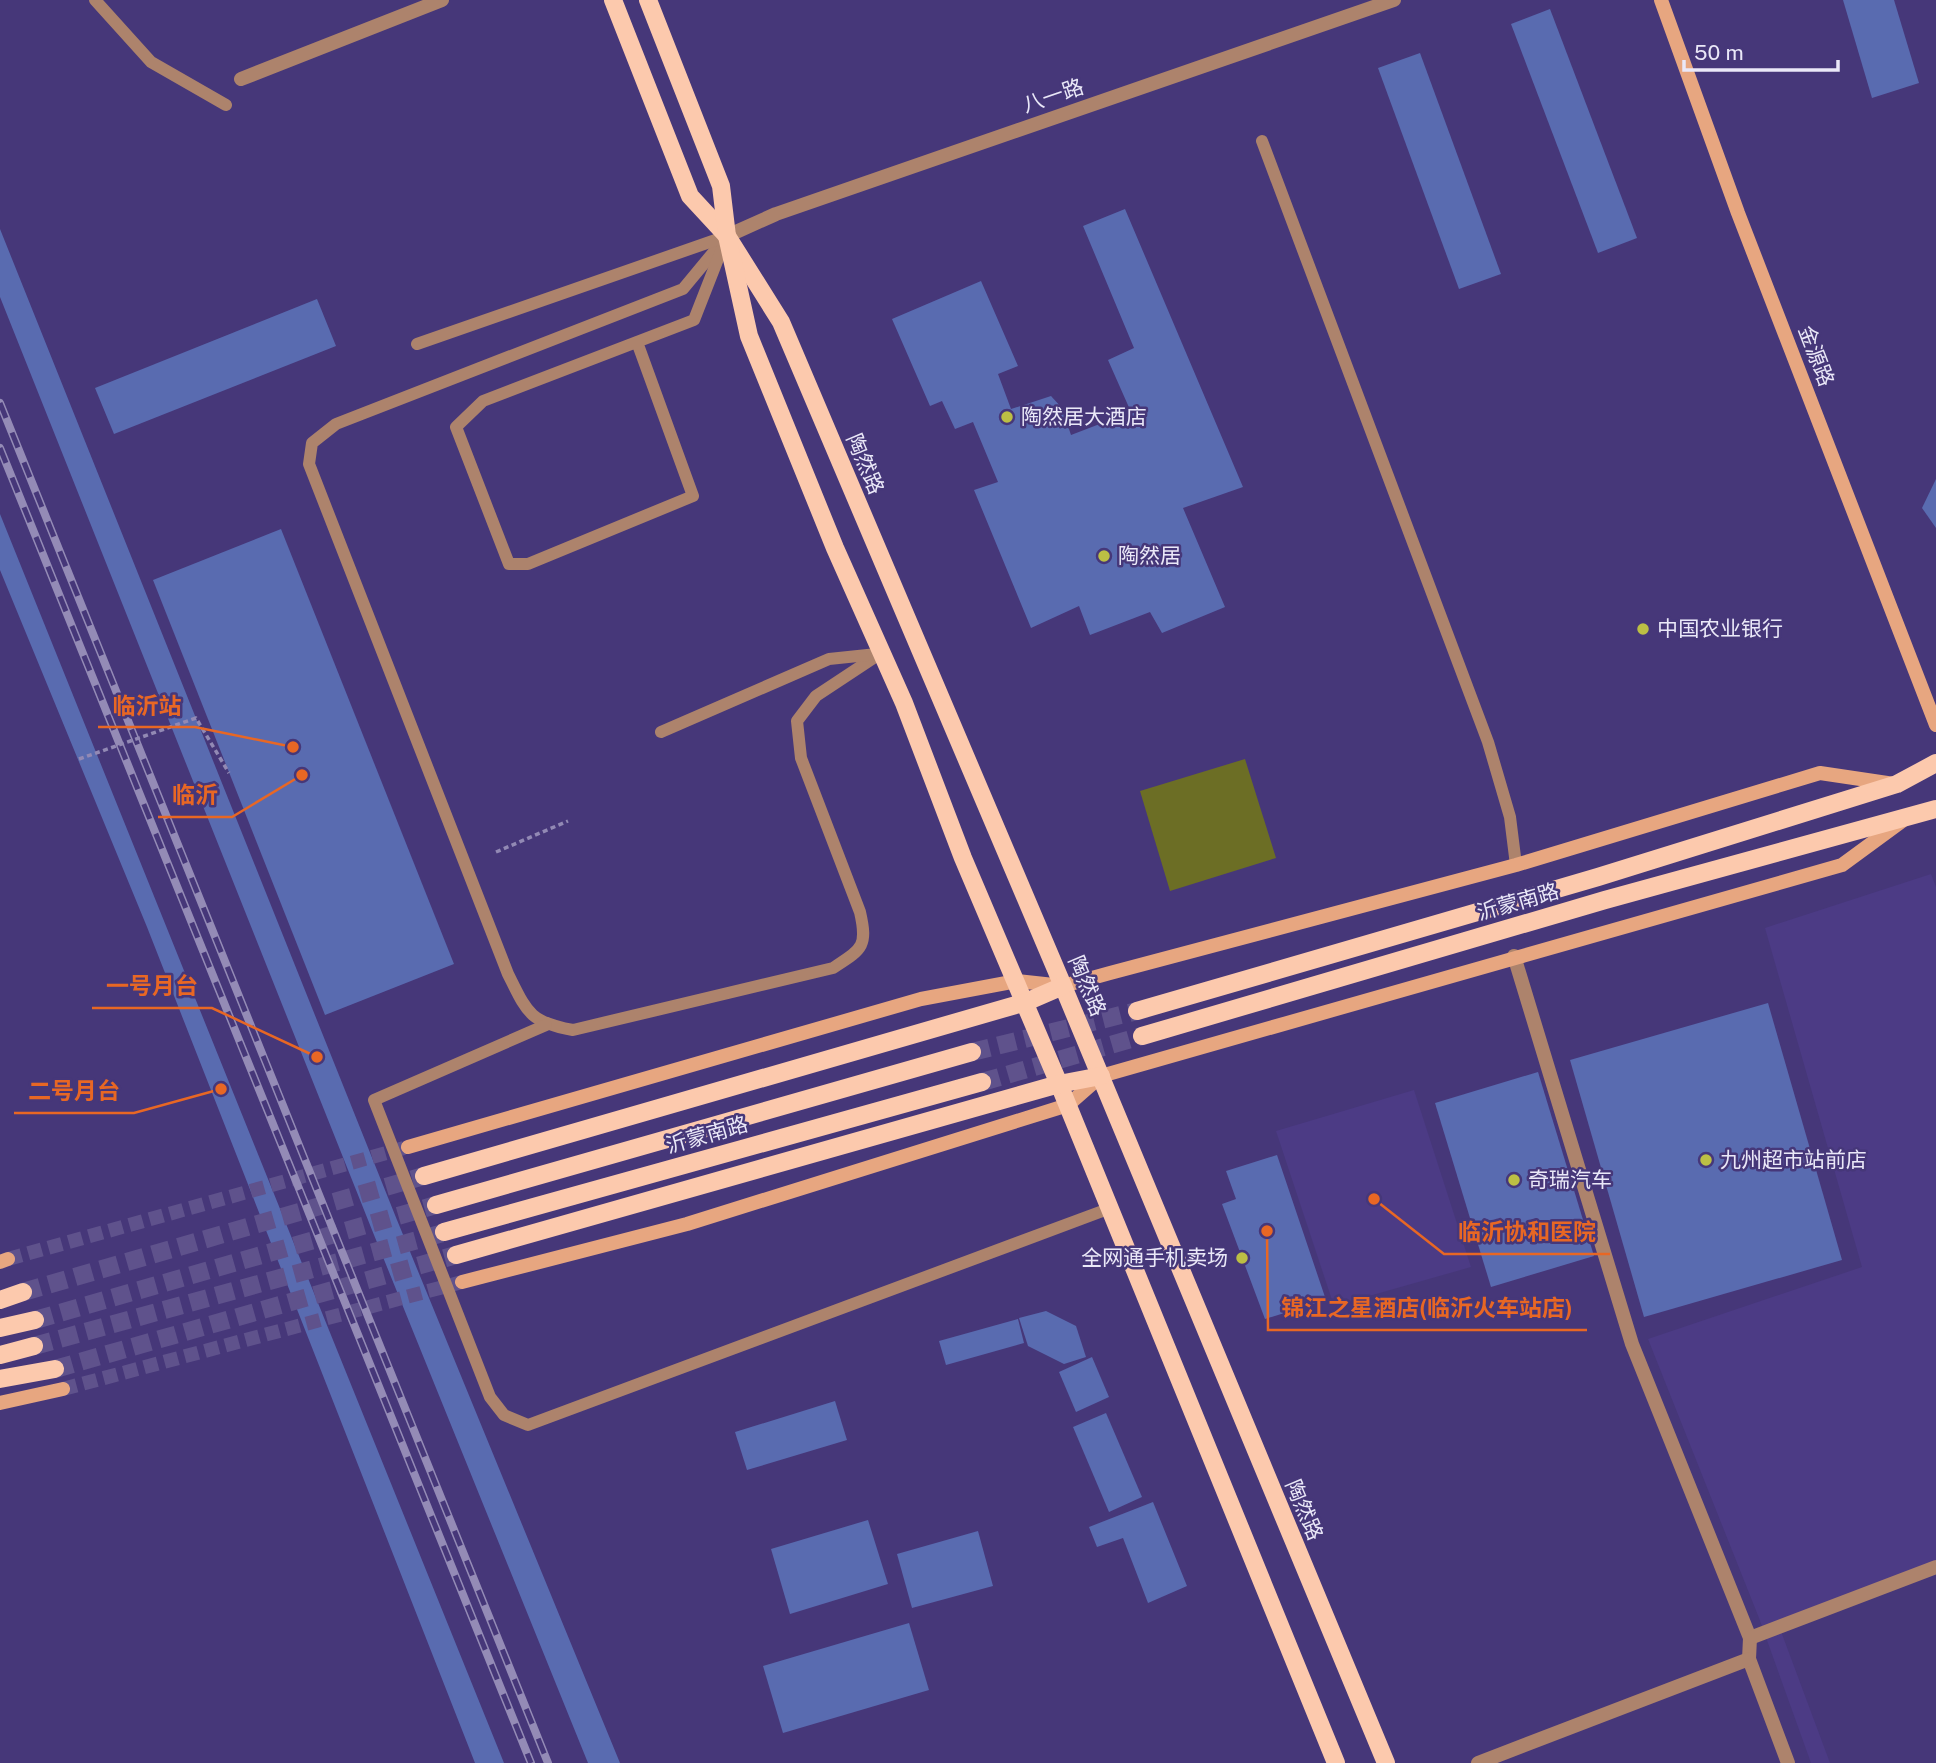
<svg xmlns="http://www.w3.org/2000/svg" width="1936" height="1763" viewBox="0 0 1936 1763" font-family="'Public Sans','Noto Sans SC',sans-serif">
<rect width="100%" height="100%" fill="#463779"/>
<!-- built -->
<g fill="#4c3b85">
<path d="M1931 874 1936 887V1567L1779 1626 1830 1763H1811L1759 1618 1648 1339 1862 1267 1765 928Z"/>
<path d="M1414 1090 1471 1267 1334 1306 1276 1131Z"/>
</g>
<!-- green -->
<path fill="#6c6e25" d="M1245 759 1276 858 1170 891 1140 791Z"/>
<!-- building -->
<g fill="#596bb0">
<path d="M1843 0H1894L1919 83 1872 98Z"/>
<path d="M1550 9 1637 238 1598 253 1511 24Z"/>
<path d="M1420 53 1501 274 1459 289 1378 68Z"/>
<path d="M1125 209 1243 487 1183 508 1225 607 1162 633 1150 612 1090 635 1079 606 1031 628 974 490 998 482 973 422 955 429 942 401 930 406 892 319 981 281 1018 366 998 374 1011 409 1051 396 1062 408 1071 435 1131 412 1108 360 1134 348 1083 226Z"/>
<path d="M0 229 397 1220 620 1763H588L372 1230 0 297Z"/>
<path d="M317 299 336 346 114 434 95 388Z"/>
<path d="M1936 479V528L1922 508Z"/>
<path d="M0 514 297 1251 504 1763H475L147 927 0 570Z"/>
<path d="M281 529 454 964 325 1015 153 580Z"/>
<path d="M1768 1003 1842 1260 1644 1317 1570 1060Z"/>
<path d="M1538 1072 1594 1256 1491 1287 1435 1103Z"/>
<path d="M1277 1155 1326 1300 1265 1319 1222 1204 1236 1199 1226 1171Z"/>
<path d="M1046 1311 1076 1326 1086 1357 1064 1364 1028 1346 1019 1318Z"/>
<path d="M1018 1319 1024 1343 946 1365 939 1341Z"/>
<path d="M1092 1357 1109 1397 1076 1412 1059 1372Z"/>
<path d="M835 1401 847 1440 747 1470 735 1432Z"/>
<path d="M1106 1413 1142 1497 1109 1512 1073 1427Z"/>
<path d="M1153 1502 1187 1586 1148 1603 1123 1538 1097 1547 1089 1527Z"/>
<path d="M868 1520 888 1584 790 1614 771 1549Z"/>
<path d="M978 1531 993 1586 912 1608 897 1554Z"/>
<path d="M909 1623 929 1690 783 1733 763 1666Z"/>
</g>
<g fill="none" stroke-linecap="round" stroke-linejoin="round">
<!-- secondary-tunnel -->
<g stroke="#5f528c" stroke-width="14" stroke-dasharray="14 7" stroke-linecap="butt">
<path d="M8 1259 404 1148"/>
<path d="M63 1389 462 1282"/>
</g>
<!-- primary-tunnel -->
<g stroke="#5f528c" stroke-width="18" stroke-dasharray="18 9" stroke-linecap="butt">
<path d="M972 1052 1137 1011"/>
<path d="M982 1082 1142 1036"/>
<path d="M23 1292 424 1176"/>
<path d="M35 1320 436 1205"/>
<path d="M34 1346 443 1233"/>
<path d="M55 1369 456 1255"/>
</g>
<!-- path -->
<path stroke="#9289b4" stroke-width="3.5" stroke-dasharray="5 3.5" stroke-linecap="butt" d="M496 852 568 821"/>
<!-- lane -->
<g stroke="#ad836c" stroke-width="12">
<path d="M95 0 151 62 226 105"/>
<path d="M1262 141 1488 742 1510 817 1516 865"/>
<path d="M727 236 683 289 336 424 312 443 309 464 508 974C527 1012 529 1022 573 1030L833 968C862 949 868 947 860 912L801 758 797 721 816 696 881 653"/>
<path d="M637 342 693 496 528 564H509L456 427 483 401 694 320 723 246"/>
<path d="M417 344 727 236"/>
<path d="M661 732 829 659 877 654"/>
<path d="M546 1025 374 1100 490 1397 504 1415 528 1425 1108 1209"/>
</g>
<!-- street -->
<g stroke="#ad836c" stroke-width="14">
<path d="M241 79 442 0"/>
<path d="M727 236 776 214 1394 0"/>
<path d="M1514 956 1632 1344 1750 1638 1749 1659 1788 1763"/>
<path d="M1750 1638 1936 1567"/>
<path d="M1478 1763 1749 1659"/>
</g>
<!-- secondary -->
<g stroke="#e7a680" stroke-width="14">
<path d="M1661 0 1738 213 1936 725"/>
<path d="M408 1147 921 999 1017 981 1063 986 1110 973 1516 865 1820 773 1894 784"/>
<path d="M0 1262 8 1259"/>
<path d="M462 1282 687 1224 1068 1105 1101 1076 1842 865 1902 821"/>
<path d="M0 1403 63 1389"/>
</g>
<!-- primary -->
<g stroke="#fcc9ad" stroke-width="18">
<path d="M613 0 690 196 727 236 781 322 1063 986 1386 1763"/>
<path d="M648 0 721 186 727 236 749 336 835 548 904 703 963 858 1059 1084 1336 1763"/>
<path d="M1137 1011 1598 877 1897 784 1936 763"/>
<path d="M1142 1036 1605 900 1936 809"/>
<path d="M424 1176 1026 1002 1063 986"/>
<path d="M436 1205 972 1052"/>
<path d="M444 1232 982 1082"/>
<path d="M456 1255 1059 1084 1101 1076"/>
<path d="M0 1300 23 1292"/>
<path d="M0 1328 35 1320"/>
<path d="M0 1355 34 1346"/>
<path d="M0 1379 55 1369"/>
</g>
<defs>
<g id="rail">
<path d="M0 403 548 1763"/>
<path d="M0 448 531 1763"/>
</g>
</defs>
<!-- rail casing -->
<use href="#rail" stroke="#948bb6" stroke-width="8"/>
<!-- rail -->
<use href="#rail" stroke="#463779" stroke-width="5" stroke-dasharray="16" stroke-linecap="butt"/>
<!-- path-bridge -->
<path stroke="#9289b4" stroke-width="3.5" stroke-dasharray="5 3.5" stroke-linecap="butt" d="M79 759 196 718 229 773"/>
</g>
<!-- markers -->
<g fill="#bcbf44" stroke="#463779" stroke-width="2.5">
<circle cx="1007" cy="417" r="7"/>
<circle cx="1104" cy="556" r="7"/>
<circle cx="1643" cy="629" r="7"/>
<circle cx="1706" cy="1160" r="7"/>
<circle cx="1514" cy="1180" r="7"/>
<circle cx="1242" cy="1258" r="7"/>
</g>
<g text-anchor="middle" stroke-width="5" stroke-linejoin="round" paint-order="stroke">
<!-- street labels -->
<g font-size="21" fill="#eae8f8" stroke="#463779">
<text transform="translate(1053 96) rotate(-19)" y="7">八一路</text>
<text transform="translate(1816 356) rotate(69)" y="7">金源路</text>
<text transform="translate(865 464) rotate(67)" y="7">陶然路</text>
<text transform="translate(1518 902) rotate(-16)" y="7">沂蒙南路</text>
<text transform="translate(1087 986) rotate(67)" y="7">陶然路</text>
<text transform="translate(707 1135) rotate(-16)" y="7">沂蒙南路</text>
<text transform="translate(1304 1510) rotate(67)" y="7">陶然路</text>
</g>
<!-- poi labels -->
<g font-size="21" fill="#eae8f8" stroke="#463779" text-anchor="start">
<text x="1021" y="424">陶然居大酒店</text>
<text x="1118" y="563">陶然居</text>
<text x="1657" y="636">中国农业银行</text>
<text x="1720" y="1167">九州超市站前店</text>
<text x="1528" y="1187">奇瑞汽车</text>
<text x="1228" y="1265" text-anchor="end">全网通手机卖场</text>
</g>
</g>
<!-- callouts -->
<path fill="none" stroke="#e86724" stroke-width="2.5" d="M293 747L195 727H98M302 775L232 817H158M317 1057L212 1008H92M221 1089L134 1113H14M1374 1199L1444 1254H1610M1267 1231L1268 1330H1587"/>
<g fill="#e86724" stroke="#463779" stroke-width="2.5">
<circle cx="293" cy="747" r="7"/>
<circle cx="302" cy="775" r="7"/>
<circle cx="317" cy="1057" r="7"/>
<circle cx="221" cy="1089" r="7"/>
<circle cx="1374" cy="1199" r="7"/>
<circle cx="1267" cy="1231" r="7"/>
</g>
<g font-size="23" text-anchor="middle" font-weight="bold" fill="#e86724" stroke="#463779" stroke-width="5" stroke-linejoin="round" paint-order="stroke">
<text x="147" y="714">临沂站</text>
<text x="195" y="803">临沂</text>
<text x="152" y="994">一号月台</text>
<text x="74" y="1099">二号月台</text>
<text x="1527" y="1240">临沂协和医院</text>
<text x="1427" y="1316">锦江之星酒店(临沂火车站店)</text>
</g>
<!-- scale -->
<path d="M1684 60v10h154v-10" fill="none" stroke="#eae8f8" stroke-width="3.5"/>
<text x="1694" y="60" font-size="21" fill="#eae8f8" stroke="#463779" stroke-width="5" paint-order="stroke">50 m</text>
</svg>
